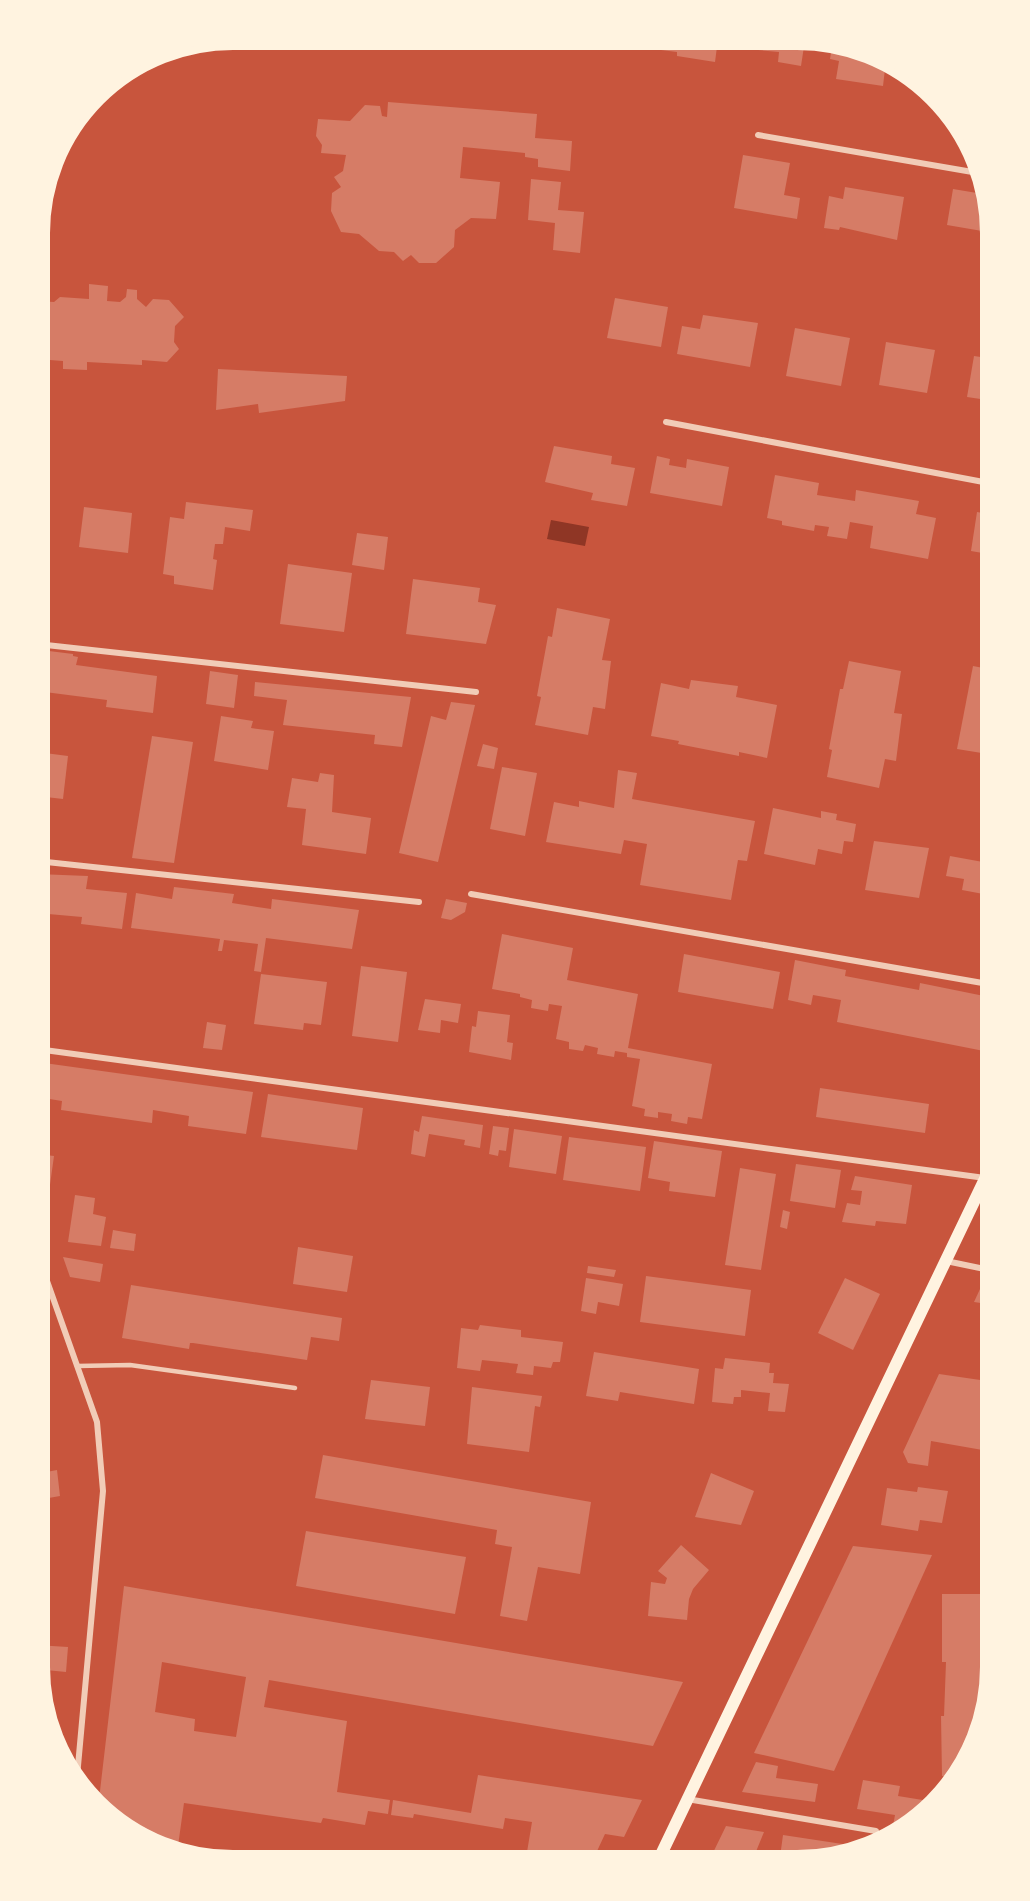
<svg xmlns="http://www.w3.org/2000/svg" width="1030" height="1901" viewBox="0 0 1030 1901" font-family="Figtree,sans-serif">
<rect width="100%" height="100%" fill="#c8553d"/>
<!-- water -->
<path fill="#8f3625" d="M551 520 589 527 585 546 547 539Z"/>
<!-- building -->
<g fill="#d67c66" fill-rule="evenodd">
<path d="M663 39H718L715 62 677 56V52L661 50Z"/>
<path d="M759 39 805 40 801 66 778 62 779 52 758 50Z"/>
<path d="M833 40 881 63V68L885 69 883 86 836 79 839 61 830 59Z"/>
<path d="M388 102 537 114 535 138 572 141 570 171 538 167V159L525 157V153L463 147 460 178 500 182 496 219 471 218 455 230 454 247 436 263H419L411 255 403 261 394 252 379 251 359 234 341 232 331 211 332 193 341 187 334 177 343 171 346 155 321 153 322 145 316 136 318 119 350 121 365 105 380 106 382 116 387 117Z"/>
<path d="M743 155 790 163 784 195 800 198 797 219 734 208Z"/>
<path d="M531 179 561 182 558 210 584 212 580 253 553 250 555 223 528 220Z"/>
<path d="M845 187 904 197 897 240 840 227 839 230 824 228 829 196 843 199Z"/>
<path d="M978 187 986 188 994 241 981 239 982 231 947 225 953 189 977 193Z"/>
<path d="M89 284 108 286 107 301 120 302 126 297 127 289 137 290V299L146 307 153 299 169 300 184 317 175 326 174 342 179 349 167 362 142 360V365L87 362V370L63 369V361L37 359 38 301 54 302 60 297 89 299Z"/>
<path d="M615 298 668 307 661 347 607 338Z"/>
<path d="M703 315 758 323 750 367 677 354 682 326 700 329Z"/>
<path d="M795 328 850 338 841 386 786 376Z"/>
<path d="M886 342 935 350 927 393 879 385Z"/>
<path d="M974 356 994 359V401L967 397Z"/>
<path d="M218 369 347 376 345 401 259 413 258 404 216 410Z"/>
<path d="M554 446 612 456 611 464 635 468 627 506 591 500 593 493 545 482Z"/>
<path d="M657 456 670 459 669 465 686 468 687 459 729 467 722 506 650 493Z"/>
<path d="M775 475 819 483 817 495 855 501 856 490 919 501 916 514 936 518 928 559 870 548 873 526 850 522 847 539 827 536 829 527 815 525 814 531 782 525V521L767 518Z"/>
<path d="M37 502 48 504 43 543H37Z"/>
<path d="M186 502 253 510 250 531 225 527 223 544H215L213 559 217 560 213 590 174 584V576L163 574 170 517 184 519Z"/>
<path d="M84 507 132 513 128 553 79 547Z"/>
<path d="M977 512 994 515V555L971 551Z"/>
<path d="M357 533 388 537 384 570 352 565Z"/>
<path d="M288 564 352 573 344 632 280 624Z"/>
<path d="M413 579 480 588 478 602 496 605 486 644 406 634Z"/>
<path d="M557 608 610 619 602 660 611 661 605 709 593 707 588 735 535 725 541 697 537 696 548 636 552 637Z"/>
<path d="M49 651 73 654V656L78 657 76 665 157 676 153 713 106 707 107 700 37 691V660L48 661Z"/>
<path d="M849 661 901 671 894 713 902 714 896 761 885 759 879 788 827 777 832 750 829 749 840 689H843Z"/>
<path d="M973 666 994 670V755L957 749Z"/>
<path d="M210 671 238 675 234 708 206 704Z"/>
<path d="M691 680 738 686 736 697 777 705 767 758 739 752V756L678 744 679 741 651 736 661 683 689 689Z"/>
<path d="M255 682 411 697 402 747 374 744 375 735 283 725 287 700 254 696Z"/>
<path d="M451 702 475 705 438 862 399 853 431 716 446 720Z"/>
<path d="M221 716 253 721 251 728 274 731 268 770 214 761Z"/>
<path d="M152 736 193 742 174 863 132 858Z"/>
<path d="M483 744 498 748 494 769 477 766Z"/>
<path d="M37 752 68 756 63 799 37 796Z"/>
<path d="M502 767 537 773 525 836 490 829Z"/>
<path d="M618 770 637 773 632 799 755 821 747 861 738 860 731 900 640 885 647 844 624 840 621 854 546 842 554 802 579 807V801L614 808Z"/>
<path d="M320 773 334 775 332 812 371 818 366 854 302 845 306 809 287 807 292 778 318 782Z"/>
<path d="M773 808 821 818V811L837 814 836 820 856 824 853 842 844 841 842 854 818 849 815 865 764 854Z"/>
<path d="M874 841 929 848 919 898 865 890Z"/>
<path d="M950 856 994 864V896L962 890 964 879 946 876Z"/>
<path d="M37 874 88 876 86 889 127 893 122 929 81 924 82 917 37 913Z"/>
<path d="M174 887 234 894 232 903 271 909 272 899 359 910 352 949 266 938 261 972 254 971 258 944 224 940 222 951H218L220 939 131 928 136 893 172 899Z"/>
<path d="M446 899 467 903 465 912 451 920 441 918Z"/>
<path d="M502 934 573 948 567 980 638 994 628 1048 712 1064 702 1119 688 1117 687 1124 671 1121 672 1114 658 1112V1118L644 1116 645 1109 632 1106 640 1059 627 1057V1053L615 1051 614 1057 597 1054 598 1048 585 1045 583 1051 569 1049V1042L556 1039 562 1006 549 1004 548 1011 531 1008 532 1000 520 997V994L492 989Z"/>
<path d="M684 954 780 972 773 1009 678 992Z"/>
<path d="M795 960 846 970 845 976 919 990 920 983 994 998V1053L837 1022 841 1000 813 995 811 1005 788 1000Z"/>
<path d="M988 961 994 962V977L985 976Z"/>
<path d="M361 966 407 972 398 1042 352 1036Z"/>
<path d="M261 974 327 982 321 1025 304 1023 303 1030 254 1024Z"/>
<path d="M425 999 461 1004 458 1023 441 1020 440 1033 418 1030Z"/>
<path d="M478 1011 510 1015 507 1042 513 1043 511 1060 469 1052 472 1026 476 1027Z"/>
<path d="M207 1022 226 1025 222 1050 203 1048Z"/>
<path d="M37 1062 253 1092 246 1134 188 1126 189 1116 153 1110 152 1123 61 1110 62 1101 37 1097Z"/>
<path d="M820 1088 929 1104 925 1133 816 1117Z"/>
<path d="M268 1094 363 1108 357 1150 261 1137Z"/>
<path d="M422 1116 483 1125 480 1148 464 1145 465 1140 429 1134 425 1157 411 1154 414 1130 419 1132Z"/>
<path d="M493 1126 509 1128 506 1151 499 1150 498 1156 489 1154Z"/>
<path d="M514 1129 562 1136 556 1174 509 1167Z"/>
<path d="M569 1137 646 1147 640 1191 563 1180Z"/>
<path d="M654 1141 722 1151 715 1197 669 1191 670 1182 648 1178Z"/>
<path d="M37 1150 38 1154 54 1156 49 1192 40 1195 37 1184Z"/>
<path d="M796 1164 841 1170 835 1208 790 1201Z"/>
<path d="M740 1168 776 1174 761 1270 725 1265Z"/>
<path d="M855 1176 912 1185 906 1224 876 1221 875 1226 842 1222 847 1203 860 1205 862 1191 851 1190Z"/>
<path d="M75 1195 95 1198 93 1214 106 1217 101 1246 68 1242Z"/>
<path d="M783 1210 790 1212 787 1229 780 1227Z"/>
<path d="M113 1230 136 1234 134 1251 110 1248Z"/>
<path d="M298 1247 353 1256 347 1292 293 1284Z"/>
<path d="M63 1257 103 1264 100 1282 70 1277Z"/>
<path d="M588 1266 616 1270 614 1277 587 1273Z"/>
<path d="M646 1276 751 1290 745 1336 640 1322Z"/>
<path d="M586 1278 623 1284 619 1306 598 1302 596 1314 581 1311Z"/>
<path d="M845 1278 880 1294 853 1350 818 1333Z"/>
<path d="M131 1285 342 1318 339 1341 311 1337 307 1360 193 1343H190L189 1349 122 1338Z"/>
<path d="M980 1289 994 1291V1305L974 1302Z"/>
<path d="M480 1325 521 1330V1337L563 1342 560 1362H553L551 1368 534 1366 533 1375 516 1373 518 1364 482 1360 480 1371 457 1368 461 1328 478 1330Z"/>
<path d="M594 1352 699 1369 694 1404 620 1392 618 1401 586 1396Z"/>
<path d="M725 1358 770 1363 769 1373H774L773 1383 789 1384 785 1412 768 1411 770 1393 741 1390V1397H734L733 1404 712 1402 715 1368 723 1369Z"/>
<path d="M984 1361 994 1363V1379L981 1377Z"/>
<path d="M939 1374 994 1382V1452L931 1441 928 1466 908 1463 903 1452Z"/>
<path d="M371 1380 430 1387 425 1426 365 1419Z"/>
<path d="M472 1387 542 1396 540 1407 535 1406 529 1452 467 1444Z"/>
<path d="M36 1393 44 1429 36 1431Z"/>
<path d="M323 1455 591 1502 580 1574 538 1567 527 1621 500 1616 512 1547 495 1544 497 1530 315 1498Z"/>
<path d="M57 1470 60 1496 43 1499V1508L36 1509V1474Z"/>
<path d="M711 1473 754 1491 741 1525 695 1517Z"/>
<path d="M918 1487 948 1491 942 1523 920 1520 918 1531 881 1525 887 1488 917 1492Z"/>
<path d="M306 1531 466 1557 455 1614 296 1586Z"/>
<path d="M681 1545 709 1570 693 1589 689 1599 687 1620 648 1616 651 1582 665 1584 667 1578 658 1571Z"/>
<path d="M853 1546 932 1555 834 1771 754 1753Z"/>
<path d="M124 1586 351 1625 683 1682 653 1746 269 1680 264 1707 347 1721 337 1792 390 1800 388 1814 368 1811 365 1825 323 1818 321 1823 184 1803 178 1846 245 1856 244 1863H208L158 1850 104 1816 98 1808ZM162 1662 246 1677 236 1737 194 1731 195 1719 155 1712Z"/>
<path d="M942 1594H994V1680L979 1743 959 1778 942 1776 941 1716H944L946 1662H942Z"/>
<path d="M36 1645 68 1647 66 1672 36 1669Z"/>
<path d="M756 1762 778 1766 776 1778 818 1784 815 1802 742 1792Z"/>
<path d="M478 1775 504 1779 642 1800 624 1837 605 1834 591 1864H525L532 1822 505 1818 503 1829 414 1814 413 1818 391 1815 393 1800 471 1813Z"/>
<path d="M863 1780 900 1786 898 1796 935 1802V1805L906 1831 891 1837 895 1815 857 1809Z"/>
<path d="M726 1826 764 1832 755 1854 764 1858 761 1865H707Z"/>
<path d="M783 1835 849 1845 862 1848 859 1854 847 1853V1857L813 1862 780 1857Z"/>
</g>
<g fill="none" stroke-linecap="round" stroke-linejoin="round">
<!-- service -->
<path stroke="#f1ccb7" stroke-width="4.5" d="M77 1366 130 1365 295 1388"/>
<!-- minor -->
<g stroke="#f1ccb7" stroke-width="6">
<path d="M758 135 984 174"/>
<path d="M666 422 994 484"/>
<path d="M37 644 476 692"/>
<path d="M37 861 419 902"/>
<path d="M471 894 994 985"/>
<path d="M37 1049 985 1178"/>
<path d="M36 1250 97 1422 103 1491 77 1777"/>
<path d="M946 1261 994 1271"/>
<path d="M687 1799 876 1831 875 1847"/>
</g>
<!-- secondary -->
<path stroke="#fff3e0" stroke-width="12" d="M656 1865 994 1160"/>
</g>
<!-- crop -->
<path d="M0 0H1030V1901H0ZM233 46H797A187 187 0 0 1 984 233V1667A187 187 0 0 1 797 1854H233A187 187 0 0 1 46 1667V233A187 187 0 0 1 233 46Z" fill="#fff3e0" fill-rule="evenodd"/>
<path fill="none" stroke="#fff3e0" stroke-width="8" d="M233 46H797A187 187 0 0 1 984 233V1667A187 187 0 0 1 797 1854H233A187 187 0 0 1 46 1667V233A187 187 0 0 1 233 46Z"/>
</svg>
